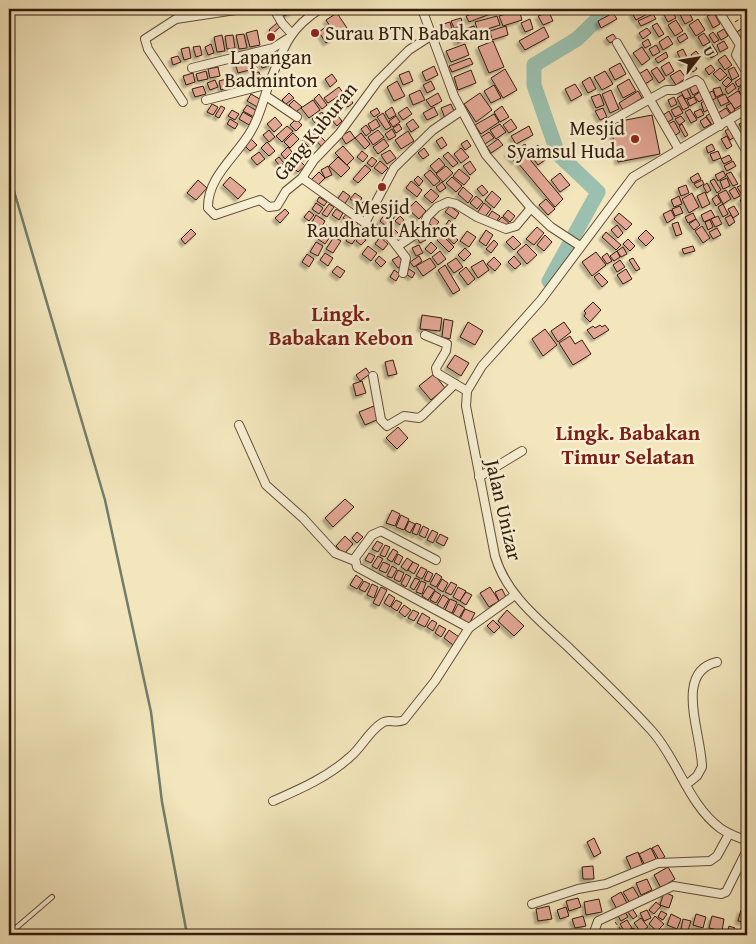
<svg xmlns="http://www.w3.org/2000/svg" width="756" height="944" viewBox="0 0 756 944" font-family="'Gentium Book Plus',serif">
<defs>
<filter id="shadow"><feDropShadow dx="-3" dy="3" stdDeviation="1" flood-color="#0004"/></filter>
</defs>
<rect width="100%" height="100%" fill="#f3e6bc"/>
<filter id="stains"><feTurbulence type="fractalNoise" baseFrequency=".004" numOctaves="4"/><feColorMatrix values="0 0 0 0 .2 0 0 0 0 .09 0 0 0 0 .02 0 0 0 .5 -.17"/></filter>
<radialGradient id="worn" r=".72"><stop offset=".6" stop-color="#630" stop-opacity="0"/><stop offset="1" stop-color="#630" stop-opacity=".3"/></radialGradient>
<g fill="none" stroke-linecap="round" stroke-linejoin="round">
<!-- stream -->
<path stroke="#717e6e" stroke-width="2.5" d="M9 174 105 500 151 712 162 802 186 929 190 935"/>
<!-- river -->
<path stroke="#9bc0af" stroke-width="15" d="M549 281 598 192 558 154 534 85V65L577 39 608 9"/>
</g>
<!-- building -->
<g fill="#e3a795" stroke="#331b0c" filter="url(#shadow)">
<path d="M279 9H293L294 12 281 17Z"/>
<path d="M486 9 501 10 469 22 466 16Z"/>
<path d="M640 9H647L649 13 636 20 632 13Z"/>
<path d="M682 9H687L693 20 685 24 678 11Z"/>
<path d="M519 10 522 20 503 26 499 16Z"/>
<path d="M672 11 676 18 668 22 664 15Z"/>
<path d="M549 12 553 21 543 25 538 16Z"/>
<path d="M337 13 347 28 336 35 326 20Z"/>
<path d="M613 13 617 19 601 28 598 21Z"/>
<path d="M714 13 720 24 713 28 707 16Z"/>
<path d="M653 14 656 19 641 26 638 21Z"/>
<path d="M497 16 500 25 478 32 475 22Z"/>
<path d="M461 18 463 25 454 28 451 21Z"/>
<path d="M530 19 533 29 525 32 521 23Z"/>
<path d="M698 19 705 30 696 36 689 25Z"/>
<path d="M676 20 683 31 675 36 668 25Z"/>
<path d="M450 22 452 29 442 32 440 25Z"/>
<path d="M277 23 280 27 272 34 269 30Z"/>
<path d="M657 23 664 34 659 37 652 26Z"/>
<path d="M327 26 335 38 326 43 319 32Z"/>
<path d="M474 26 477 37 457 43 454 32Z"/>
<path d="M506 26 508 35 492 40 490 31Z"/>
<path d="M746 26 747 36 740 40 735 33Z"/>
<path d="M544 27 549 37 525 50 519 41Z"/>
<path d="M647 28 651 33 643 39 639 33Z"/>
<path d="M724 29 728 36 721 40 717 33Z"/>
<path d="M257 30 260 45 250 47 246 33Z"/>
<path d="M713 32 719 40 714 43 709 35Z"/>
<path d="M685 33 688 38 680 43 677 38Z"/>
<path d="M704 33 710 42 703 46 698 37Z"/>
<path d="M244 34 247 48 239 49 236 35Z"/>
<path d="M613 34 617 39 610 43 606 38Z"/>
<path d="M222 35 225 51 217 52 214 37Z"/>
<path d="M233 35 235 48 227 49 225 36Z"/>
<path d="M668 36 673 44 663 50 659 42Z"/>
<path d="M648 39 651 45 645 48 642 43Z"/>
<path d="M493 41 504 67 489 73 478 47Z"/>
<path d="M724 41 728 48 720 52 717 45Z"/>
<path d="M211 44 214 53 208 55 205 47Z"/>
<path d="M465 44 469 55 451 62 446 51Z"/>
<path d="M712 44 718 54 711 58 705 48Z"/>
<path d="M656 45 660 52 653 56 649 49Z"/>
<path d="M200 46 202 55 196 57 193 47Z"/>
<path d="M189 47 191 58 184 60 181 49Z"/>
<path d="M642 47 650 59 642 65 633 53Z"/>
<path d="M683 49 689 61 683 64 677 52Z"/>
<path d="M696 51 700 56 695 61 691 55Z"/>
<path d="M666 52 668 57 658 63 655 59Z"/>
<path d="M269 54 272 65 262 68 260 56Z"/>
<path d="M725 55 732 65 725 70 718 60Z"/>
<path d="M178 56 181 62 173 65 171 58Z"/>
<path d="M253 57 257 68 238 73 235 63Z"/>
<path d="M470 58 473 64 452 72 449 66Z"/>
<path d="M669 62 674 71 666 76 661 67Z"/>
<path d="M693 62 697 69 693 72 689 65Z"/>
<path d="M620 63 626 74 615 80 609 69Z"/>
<path d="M711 65 715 70 709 75 705 69Z"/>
<path d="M434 66 438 75 426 81 422 72Z"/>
<path d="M218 67 220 76 210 78 208 69Z"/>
<path d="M657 67 665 79 659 83 651 71Z"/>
<path d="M734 67 739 76 732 80 728 70Z"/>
<path d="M720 68 727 75 720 81 713 74Z"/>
<path d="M505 69 517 90 503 98 491 78Z"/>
<path d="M647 69 653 79 645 84 639 74Z"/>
<path d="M471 70 476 83 458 90 454 77Z"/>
<path d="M680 70 686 78 676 85 670 76Z"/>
<path d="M206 71 208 79 198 81 196 74Z"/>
<path d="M409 71 413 81 403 85 399 75Z"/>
<path d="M605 71 613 84 602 90 594 77Z"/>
<path d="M259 72 262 82 256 84 253 73Z"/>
<path d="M193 73 195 82 186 85 183 76Z"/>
<path d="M332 74 337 81 330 87 325 79Z"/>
<path d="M745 75 747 82 738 87 735 82Z"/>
<path d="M242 77 244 86 236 88 234 79Z"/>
<path d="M590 77 596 89 588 93 582 82Z"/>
<path d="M728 77 732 81 726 87 722 83Z"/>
<path d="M230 78 232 86 221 90 219 81Z"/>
<path d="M629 79 636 91 623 98 617 86Z"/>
<path d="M215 80 218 87 210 90 207 83Z"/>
<path d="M397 81 405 96 394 101 387 87Z"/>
<path d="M431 81 435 89 427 93 423 85Z"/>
<path d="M695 82 700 91 693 95 688 85Z"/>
<path d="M733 83 736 88 728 94 725 89Z"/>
<path d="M747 83V90L741 94 738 89Z"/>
<path d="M575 84 582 95 571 101 565 89Z"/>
<path d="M494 85 501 98 491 103 484 91Z"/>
<path d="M203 86 206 94 195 97 192 89Z"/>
<path d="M339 87 343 93 328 103 324 98Z"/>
<path d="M686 87 691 97 685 99 680 90Z"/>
<path d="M720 87 723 94 716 97 713 89Z"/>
<path d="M420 90 425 100 413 105 409 95Z"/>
<path d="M611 90 619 109 610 113 602 94Z"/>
<path d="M638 91 642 98 623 110 619 103Z"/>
<path d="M701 91 705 98 699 102 694 96Z"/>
<path d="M713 91 716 98 711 101 708 93Z"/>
<path d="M738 91 746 102 735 109 727 98Z"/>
<path d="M289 93 294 98 286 104 282 100Z"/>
<path d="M438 93 442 101 431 107 426 100Z"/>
<path d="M480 93 492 110 476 122 464 104Z"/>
<path d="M251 94 263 101 259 108 247 101Z"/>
<path d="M319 94 327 105 322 109 314 99Z"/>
<path d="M347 94 353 103 348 107 342 98Z"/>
<path d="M600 94 604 105 596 108 591 97Z"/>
<path d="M725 94 729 102 721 106 717 98Z"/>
<path d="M682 95 689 107 683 110 677 98Z"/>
<path d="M674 97 677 104 671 107 668 100Z"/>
<path d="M694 97 697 102 690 106 687 100Z"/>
<path d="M294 100 302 107 296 112 289 105Z"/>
<path d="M313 100 320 110 309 118 301 108Z"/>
<path d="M706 100 710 109 704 112 701 103Z"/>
<path d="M731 103 735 110 731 113 726 106Z"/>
<path d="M212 104 218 107 213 115 207 112Z"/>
<path d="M451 104 455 113 445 118 441 108Z"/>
<path d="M247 105 257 111 254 117 243 111Z"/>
<path d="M221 106 225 108 219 118 215 116Z"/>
<path d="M502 106 509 117 500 122 494 112Z"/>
<path d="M679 106 683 113 675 117 671 110Z"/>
<path d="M331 107 342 121 337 126 325 112Z"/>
<path d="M392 107 396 115 389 119 385 112Z"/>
<path d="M407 107 412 114 403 120 398 113Z"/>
<path d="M434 107 438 115 427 120 423 113Z"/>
<path d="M377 108 380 113 374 117 370 112Z"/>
<path d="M603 108 607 117 600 120 595 111Z"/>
<path d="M726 108 731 115 723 120 718 113Z"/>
<path d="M690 109 697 120 691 123 685 112Z"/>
<path d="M701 109 704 115 697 118 694 112Z"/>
<path d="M232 110 239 114 235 120 228 116Z"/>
<path d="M669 111 673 119 666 123 662 116Z"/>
<path d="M243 112 253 118 249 125 239 119Z"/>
<path d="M322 112 325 117 316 124 312 119Z"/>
<path d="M383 113 391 127 386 130 377 117Z"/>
<path d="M711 113 716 122 712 125 706 116Z"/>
<path d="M494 114 499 122 481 134 475 125Z"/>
<path d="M652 115 660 154 618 162 610 123Z"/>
<path d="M396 116 400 122 393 127 389 121Z"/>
<path d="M681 116 685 121 679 125 675 119Z"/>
<path d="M275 117 282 125 274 132 267 124Z"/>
<path d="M706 117 711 124 704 128 700 121Z"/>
<path d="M326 118 330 124 322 129 318 123Z"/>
<path d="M230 119 238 124 235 129 227 124Z"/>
<path d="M296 119 302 125 296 131 290 125Z"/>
<path d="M376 119 380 126 372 131 368 124Z"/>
<path d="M413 119 419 127 411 132 406 124Z"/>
<path d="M511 119 517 128 509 133 503 125Z"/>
<path d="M747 120V138H746L739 124Z"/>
<path d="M674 121 680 132 673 137 666 125Z"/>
<path d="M399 124 402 129 396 133 393 128Z"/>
<path d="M500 124 506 132 496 139 490 130Z"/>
<path d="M682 124 688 135 685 137 679 126Z"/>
<path d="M366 125 371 132 366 136 361 129Z"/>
<path d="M287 126 293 131 282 142 276 136Z"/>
<path d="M529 126 533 135 516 144 511 136Z"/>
<path d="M731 127 736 136 730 140 725 131Z"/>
<path d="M312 128 328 144 323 148 308 132Z"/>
<path d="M392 129 396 136 389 140 385 134Z"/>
<path d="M269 130 275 137 269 142 263 135Z"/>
<path d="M378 130 384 137 373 145 368 137Z"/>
<path d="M350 131 355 138 346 144 341 136Z"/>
<path d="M408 131 414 141 401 149 395 140Z"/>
<path d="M489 132 494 138 485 144 481 137Z"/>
<path d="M293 133 299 139 290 148 284 142Z"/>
<path d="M361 133 370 144 365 149 355 138Z"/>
<path d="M308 134 316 141 310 148 302 140Z"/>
<path d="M727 136 732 146 727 149 721 139Z"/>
<path d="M249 137 257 145 250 151 243 144Z"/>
<path d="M442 137 447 145 441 149 436 141Z"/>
<path d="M384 139 389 146 378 154 373 147Z"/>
<path d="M498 139 503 145 491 153 487 147Z"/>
<path d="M467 140 471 146 465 150 461 144Z"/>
<path d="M267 142 275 151 269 156 261 148Z"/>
<path d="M303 143 312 151 306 159 296 151Z"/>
<path d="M525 144 529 151 524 154 520 147Z"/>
<path d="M712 144 715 150 708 153 706 147Z"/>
<path d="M538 145 548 158 538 165 529 153Z"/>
<path d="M343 146 354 158 347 165 335 153Z"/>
<path d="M288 147 292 152 285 159 281 154Z"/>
<path d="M516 147 523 155 515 162 507 153Z"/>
<path d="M424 148 429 155 423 159 418 153Z"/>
<path d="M461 148 469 157 461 163 454 154Z"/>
<path d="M390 150 396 158 387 164 381 155Z"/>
<path d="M362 151 368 156 363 162 357 157Z"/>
<path d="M718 151 721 158 713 161 710 154Z"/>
<path d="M259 152 265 159 257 165 251 158Z"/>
<path d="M448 152 458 163 453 167 443 156Z"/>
<path d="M729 155 732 160 724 164 721 159Z"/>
<path d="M527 156 563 199 555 207 518 163Z"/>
<path d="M279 157 284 163 280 166 275 160Z"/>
<path d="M338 157 350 168 341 177 329 166Z"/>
<path d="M372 157 377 161 372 167 367 163Z"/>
<path d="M439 158 445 165 436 173 430 166Z"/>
<path d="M298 159 305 166 298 172 291 165Z"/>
<path d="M380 161 388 168 382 174 374 168Z"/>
<path d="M470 161 476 170 470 175 463 166Z"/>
<path d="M733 161 736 166 727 171 724 166Z"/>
<path d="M365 165 371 170 358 183 353 179Z"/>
<path d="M328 166 332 175 325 178 321 170Z"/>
<path d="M446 166 453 173 443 182 436 174Z"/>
<path d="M746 168 747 177 745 178 741 171Z"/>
<path d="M459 169 470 178 464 185 453 176Z"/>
<path d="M430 170 440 181 434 186 424 175Z"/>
<path d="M723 171 726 176 718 181 715 175Z"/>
<path d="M319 172 325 178 316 187 310 181Z"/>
<path d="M731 172 738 184 733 186 726 174Z"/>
<path d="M560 173 570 185 560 192 551 180Z"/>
<path d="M698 173 701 179 693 183 690 178Z"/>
<path d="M418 176 423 181 419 186 414 180Z"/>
<path d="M230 177 246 190 238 199 223 185Z"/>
<path d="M452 177 462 186 456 192 446 183Z"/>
<path d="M727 178 730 186 723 189 720 181Z"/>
<path d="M714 179 721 190 717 193 710 181Z"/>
<path d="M198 180 207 188 196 200 187 193Z"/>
<path d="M702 180 704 184 697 188 694 184Z"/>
<path d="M411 181 422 190 417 197 406 188Z"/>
<path d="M442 182 446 188 440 192 436 187Z"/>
<path d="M707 183 711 190 707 193 703 186Z"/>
<path d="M482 185 488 192 483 196 477 189Z"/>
<path d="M686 185 689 193 681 196 678 188Z"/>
<path d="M742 185 746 192 742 195 737 187Z"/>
<path d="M463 187 473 196 468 203 458 194Z"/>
<path d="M735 187 740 196 734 199 729 191Z"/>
<path d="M431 189 439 196 432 203 424 196Z"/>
<path d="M726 190 731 199 723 204 718 194Z"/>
<path d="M343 191 350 196 344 205 337 200Z"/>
<path d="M492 191 501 199 494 208 485 200Z"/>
<path d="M705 192 710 204 702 208 697 196Z"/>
<path d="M355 193 362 198 358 204 350 199Z"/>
<path d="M692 193 699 207 689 213 682 199Z"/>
<path d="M717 195 721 202 716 206 712 199Z"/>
<path d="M476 196 483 202 477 209 470 203Z"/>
<path d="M679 196 682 204 674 207 671 200Z"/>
<path d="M319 197 327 202 324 206 317 201Z"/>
<path d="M746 197 747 208 745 209 740 200Z"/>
<path d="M366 199 373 205 363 217 355 211Z"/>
<path d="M546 199 555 209 548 215 539 205Z"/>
<path d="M416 201 426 211 419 219 408 209Z"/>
<path d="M386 202 391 206 385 213 381 208Z"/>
<path d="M316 203 323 208 319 214 312 209Z"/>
<path d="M484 203 491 209 484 218 477 213Z"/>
<path d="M329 204 334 207 327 217 322 214Z"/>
<path d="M723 204 728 214 723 217 718 207Z"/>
<path d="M450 206 459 213 455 219 445 212Z"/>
<path d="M680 206 683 213 675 216 672 209Z"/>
<path d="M734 206 739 214 733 218 728 209Z"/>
<path d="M285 209 289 213 280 223 275 218Z"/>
<path d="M336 209 343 213 339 220 332 215Z"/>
<path d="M394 209 398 212 393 219 389 216Z"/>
<path d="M508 210 515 216 510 222 503 216Z"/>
<path d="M671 210 675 218 667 223 663 214Z"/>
<path d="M711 210 715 217 704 222 701 215Z"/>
<path d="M309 211 314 215 309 221 304 217Z"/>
<path d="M492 211 500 216 496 222 488 217Z"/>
<path d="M619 213 632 224 626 230 614 219Z"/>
<path d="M693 213 696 219 688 223 685 217Z"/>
<path d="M346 214 356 220 354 225 343 218Z"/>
<path d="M316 215 325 221 321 228 312 222Z"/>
<path d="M384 215 391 221 387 227 380 221Z"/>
<path d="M731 215 735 222 729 226 725 218Z"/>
<path d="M400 216 404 220 400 225 395 221Z"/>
<path d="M718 216 722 224 715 227 711 219Z"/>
<path d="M433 217 439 222 434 228 428 222Z"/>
<path d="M502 217 511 225 508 229 498 221Z"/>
<path d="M696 219 700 225 694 230 689 224Z"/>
<path d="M449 220 457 227 452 232 445 226Z"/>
<path d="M710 220 713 227 708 230 705 222Z"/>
<path d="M678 222 682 234 676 236 672 224Z"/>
<path d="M358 223 363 227 358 234 353 231Z"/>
<path d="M326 225 335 231 333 234 324 229Z"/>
<path d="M617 225 623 233 618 238 611 230Z"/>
<path d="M346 226 350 229 344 237 340 234Z"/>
<path d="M702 226 710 238 703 243 695 231Z"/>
<path d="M537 227 544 233 534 245 526 239Z"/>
<path d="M366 228 373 233 368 239 362 234Z"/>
<path d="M393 228 399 234 395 239 388 233Z"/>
<path d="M717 228 721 235 713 239 709 232Z"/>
<path d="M191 229 196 234 185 244 181 239Z"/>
<path d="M447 230 458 240 454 244 443 234Z"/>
<path d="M486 230 493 235 486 246 479 241Z"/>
<path d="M646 230 654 238 646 246 638 238Z"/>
<path d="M467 231 476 237 469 247 460 241Z"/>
<path d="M322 232 330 237 325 244 318 239Z"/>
<path d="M606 232 621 245 616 250 602 237Z"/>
<path d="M351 233 357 237 352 244 346 241Z"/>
<path d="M422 235 426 240 420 243 417 238Z"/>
<path d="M442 235 454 247 449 252 437 240Z"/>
<path d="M545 235 552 242 544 251 537 245Z"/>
<path d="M360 236 366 240 361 245 356 241Z"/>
<path d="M513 236 521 244 514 250 506 242Z"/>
<path d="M334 237 341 241 333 253 326 249Z"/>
<path d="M380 237 388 244 383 250 375 244Z"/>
<path d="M628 239 635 246 630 251 623 244Z"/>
<path d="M494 240 498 244 491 253 486 249Z"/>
<path d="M316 242 323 246 318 256 310 252Z"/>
<path d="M431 242 437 248 431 254 425 249Z"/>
<path d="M526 244 537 255 527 264 517 252Z"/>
<path d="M419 245 423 253 416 256 412 248Z"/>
<path d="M368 246 377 253 371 261 362 254Z"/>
<path d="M693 246 695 251 684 254 682 249Z"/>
<path d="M623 247 627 254 621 257 617 251Z"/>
<path d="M465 248 471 254 464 261 458 255Z"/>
<path d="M440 251 446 259 438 265 432 257Z"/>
<path d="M617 251 620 257 614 261 610 256Z"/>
<path d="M596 252 606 265 592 276 582 262Z"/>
<path d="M325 253 333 258 328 266 320 260Z"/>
<path d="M607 253 612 261 607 264 602 257Z"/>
<path d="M307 254 314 259 309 267 302 262Z"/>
<path d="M379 256 386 262 381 267 375 261Z"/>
<path d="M399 256 404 264 398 268 392 260Z"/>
<path d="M419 256 422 261 414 267 410 262Z"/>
<path d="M514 256 521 264 515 269 508 262Z"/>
<path d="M494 257 501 264 495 271 487 264Z"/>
<path d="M430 258 436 267 423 276 416 266Z"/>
<path d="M456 258 463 267 454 273 447 264Z"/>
<path d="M633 258 640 269 636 271 629 260Z"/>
<path d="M483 260 489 270 478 278 471 267Z"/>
<path d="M620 260 625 267 617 272 613 265Z"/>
<path d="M445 265 460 290 453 294 438 270Z"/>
<path d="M337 266 345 271 340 278 332 272Z"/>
<path d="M466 267 475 279 468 285 459 273Z"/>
<path d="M409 269 415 273 412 278 406 274Z"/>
<path d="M626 269 632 279 623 284 617 275Z"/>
<path d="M394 270 400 274 396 281 390 277Z"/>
<path d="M599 273 608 282 602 287 594 277Z"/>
<path d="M593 302 601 310 590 322 584 316 586 313 584 311Z"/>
<path d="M422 315 442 318 440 331 420 329Z"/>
<path d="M444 319 453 321 450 339 442 337Z"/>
<path d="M468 322 483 331 475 345 460 337Z"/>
<path d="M564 322 571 332 558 342 551 331Z"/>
<path d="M600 325 602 327 605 325 609 330 594 339 587 330 593 326 595 328Z"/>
<path d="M545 329 557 345 543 356 532 339Z"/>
<path d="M570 336 575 344 582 340 591 354 573 365 559 343Z"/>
<path d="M455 355 469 363 461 376 447 367Z"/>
<path d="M393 360 397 374 388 376 385 362Z"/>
<path d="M366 368 370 374 360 381 356 375Z"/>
<path d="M434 374 445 388 431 400 419 386Z"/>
<path d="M362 381 366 393 356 396 353 384Z"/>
<path d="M374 406 379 419 365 425 359 412Z"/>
<path d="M398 427 408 438 397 449 386 438Z"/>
<path d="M345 499 354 507 333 527 325 518Z"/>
<path d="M392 510 400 514 395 526 386 523Z"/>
<path d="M401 515 409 519 404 530 396 527Z"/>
<path d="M409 521 415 524 410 533 405 530Z"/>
<path d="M416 523 421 525 417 535 412 533Z"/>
<path d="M423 526 429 529 425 538 419 535Z"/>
<path d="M432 530 438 533 433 543 427 540Z"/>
<path d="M357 532 363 537 357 543 352 538Z"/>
<path d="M440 534 448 538 444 546 436 542Z"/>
<path d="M345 536 353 544 344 554 336 546Z"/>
<path d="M377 541 383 544 378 552 372 549Z"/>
<path d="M385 545 390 547 385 557 380 555Z"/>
<path d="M393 549 398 552 392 562 387 559Z"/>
<path d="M369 553 375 556 371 563 365 560Z"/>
<path d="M398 554 403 557 399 565 394 562Z"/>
<path d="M378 556 383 559 377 569 372 566Z"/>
<path d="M407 558 413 562 407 571 401 567Z"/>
<path d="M383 562 390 565 386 573 379 570Z"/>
<path d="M413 562 419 565 414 574 408 570Z"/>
<path d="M392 566 397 569 392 578 387 576Z"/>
<path d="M421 567 427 570 422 579 416 576Z"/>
<path d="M398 570 404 573 400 582 394 579Z"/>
<path d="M428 571 433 574 429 582 424 580Z"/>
<path d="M436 573 442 577 436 587 430 584Z"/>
<path d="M406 574 411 577 406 587 401 584Z"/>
<path d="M356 575 363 580 357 589 350 585Z"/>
<path d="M415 578 420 580 414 590 410 587Z"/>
<path d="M442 579 448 583 443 592 437 588Z"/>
<path d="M364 581 370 584 365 592 359 589Z"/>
<path d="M421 581 426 583 422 594 416 592Z"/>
<path d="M451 582 457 585 451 595 445 592Z"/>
<path d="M372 584 378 587 374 598 367 595Z"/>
<path d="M428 586 435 590 428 600 422 596Z"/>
<path d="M381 587 387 590 379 606 373 603Z"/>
<path d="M458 587 466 591 460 601 453 597Z"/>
<path d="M490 587 499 601 489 607 480 593Z"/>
<path d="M502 589 507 599 500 603 495 592Z"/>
<path d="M435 591 441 595 436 603 430 600Z"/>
<path d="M466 592 472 595 466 605 460 601Z"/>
<path d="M389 594 395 598 390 607 384 603Z"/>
<path d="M443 595 449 599 443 609 437 605Z"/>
<path d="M450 599 457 602 452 613 445 610Z"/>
<path d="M396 600 402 603 397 611 391 607Z"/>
<path d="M458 604 465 608 459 618 453 614Z"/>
<path d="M404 605 411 610 405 617 399 612Z"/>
<path d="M465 609 475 613 469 624 460 619Z"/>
<path d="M413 610 419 613 414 621 408 618Z"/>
<path d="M507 610 524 626 514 636 498 621Z"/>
<path d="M422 613 430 618 425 627 417 623Z"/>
<path d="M432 620 437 623 433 631 427 627Z"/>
<path d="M493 620 500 627 494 633 487 626Z"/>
<path d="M439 625 446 629 441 637 435 633Z"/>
<path d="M449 630 459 637 453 645 444 638Z"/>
<path d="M594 838 601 853 594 857 587 842Z"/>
<path d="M658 845 665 857 659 860 652 848Z"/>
<path d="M651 848 657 861 646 867 639 854Z"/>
<path d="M638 852 644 868 633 873 626 857Z"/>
<path d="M593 866 594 879H583L582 867Z"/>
<path d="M668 867 675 879 661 888 654 875Z"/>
<path d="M647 879 652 890 641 895 636 883Z"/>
<path d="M633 887 639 897 630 903 623 892Z"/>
<path d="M621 892 628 905 618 911 611 898Z"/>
<path d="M664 892 673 896 669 908 660 905Z"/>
<path d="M578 898 581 907 569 911 566 901Z"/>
<path d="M599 899 602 912 586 915 584 902Z"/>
<path d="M656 902 661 906 654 914 649 910Z"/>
<path d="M549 906 552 919 538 921 536 909Z"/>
<path d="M566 907 569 916 560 919 557 910Z"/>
<path d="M632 908 637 916 633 919 627 911Z"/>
<path d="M647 910 651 918 644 921 640 913Z"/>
<path d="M741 910 746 911 744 922 738 921Z"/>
<path d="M661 911 667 914 663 920 658 917Z"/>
<path d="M625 912 628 917 621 921 618 916Z"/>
<path d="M671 914 681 919 677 929 667 925Z"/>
<path d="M696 914 706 917 703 928 693 925Z"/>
<path d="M583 916 586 926 575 928 572 919Z"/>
<path d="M655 916 664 924 657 931 649 924Z"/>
<path d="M712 916 724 919 722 931 709 928Z"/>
<path d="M641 918 648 927 641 932 634 923Z"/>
<path d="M683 919 691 921 688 931 681 929Z"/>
<path d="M627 920 632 928 625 932 620 924Z"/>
<path d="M729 926 735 928 733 935H727Z"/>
<path d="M633 928 639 932 637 935H628Z"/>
</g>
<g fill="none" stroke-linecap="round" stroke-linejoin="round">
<defs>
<path id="lane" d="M9 934 52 897"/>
<g id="street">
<path d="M274 9 282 23 291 33"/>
<path d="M422 9 454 96 486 155 531 208 551 227 580 246"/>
<path d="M721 15 740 45 736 55 747 73"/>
<path d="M617 43 678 148"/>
<path d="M192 68 273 48 287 39"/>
<path d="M269 84C263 100 260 116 251 131 237 156 207 177 208 208L215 215 260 200 269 207 277 206 286 191 302 178 314 160 339 134 377 82 409 50 432 35"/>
<path d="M266 96 297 117"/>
<path d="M206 100 269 84C283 50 287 30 320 9"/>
<path d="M183 102 148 49 145 39 176 19 242 9"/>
<path d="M747 109 633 177 541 300 482 366 467 391 466 406 495 556C506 594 538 619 566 645 595 673 625 701 652 731 678 760 688 804 720 828 728 834 738 837 747 841"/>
<path d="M611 121 666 90H675L696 80 700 83 720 126"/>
<path d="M729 121 747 152"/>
<path d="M302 178 365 223 390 237 406 258 403 273"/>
<path d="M365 223 394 168 433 130 461 111"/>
<path d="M398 246 422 230 427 217 437 207 448 202 456 204 477 217 506 229 516 226 531 208"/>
<path d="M425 335 447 344 446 351 436 368 437 373 467 391"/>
<path d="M373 376 381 420 387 426 404 416 419 418 423 415 455 384"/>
<path d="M239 425 266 485 303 518 335 553 355 561"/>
<path d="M479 477 522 451"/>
<path d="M436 560 381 531 372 535 355 558 357 567 469 628"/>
<path d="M686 785 697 776 702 767C702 735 673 672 717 662"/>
<path d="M273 801C300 789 328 777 350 757 362 747 369 731 382 723 389 718 396 724 404 720L435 681 469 628 515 595"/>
<path d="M532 904 578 889 606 884 658 863 710 861 717 856 729 834"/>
<path d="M593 935 598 921 673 886 721 894 726 892 747 850"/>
</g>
</defs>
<!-- lane casing -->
<use href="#lane" stroke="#634e38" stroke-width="6"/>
<!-- street casing -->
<use href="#street" stroke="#634e38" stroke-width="10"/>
<!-- path -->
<g stroke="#331b0c" stroke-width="1" stroke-dasharray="4 2.5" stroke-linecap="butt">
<path d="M735 22 747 14"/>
<path d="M615 922 625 935"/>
</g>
<!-- lane -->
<use href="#lane" stroke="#f7efd3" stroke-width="4"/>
<!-- street -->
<use href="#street" stroke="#f7efd3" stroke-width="8"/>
</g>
<!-- markers -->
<g fill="#8f2418" stroke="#f7efd3" stroke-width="2">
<circle cx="315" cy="33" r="5"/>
<circle cx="271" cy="37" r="5"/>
<circle cx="635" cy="139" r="5"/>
<circle cx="382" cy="187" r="5"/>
</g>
<g text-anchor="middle" stroke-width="5" stroke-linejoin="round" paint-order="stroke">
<!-- poi labels -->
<g font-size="20" fill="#331b0c" stroke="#f7efd3">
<text x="325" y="40" text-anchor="start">Surau BTN Babakan</text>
<text x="271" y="64">Lapangan<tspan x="271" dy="23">Badminton</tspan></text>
<text x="625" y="135" text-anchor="end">Mesjid<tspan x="625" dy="23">Syamsul Huda</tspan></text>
<text x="382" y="214">Mesjid<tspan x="382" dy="23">Raudhatul Akhrot</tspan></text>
</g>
<!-- street labels -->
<g font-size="20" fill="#331b0c" stroke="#f7efd3">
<text transform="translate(315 131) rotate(-51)" y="7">Gang Kuburan</text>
<text transform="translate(504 510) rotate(77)" y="7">Jalan Unizar</text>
</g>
<!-- neighbourhood labels -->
<g font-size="21" font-weight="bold" fill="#7a1f14" stroke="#f7efd3">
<text x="341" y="321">Lingk.<tspan x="341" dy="24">Babakan Kebon</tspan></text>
<text x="628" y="440">Lingk. Babakan<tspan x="628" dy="24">Timur Selatan</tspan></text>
</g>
</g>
<!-- margin -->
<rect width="756" height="944" fill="none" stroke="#f3e6bc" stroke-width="30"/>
<rect x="10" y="10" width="736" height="924" fill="none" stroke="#331b0c" stroke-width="2.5"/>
<rect x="15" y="15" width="726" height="914" fill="none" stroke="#331b0c"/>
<!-- north arrow -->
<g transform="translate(698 58) rotate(59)" stroke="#f7efd3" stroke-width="4" paint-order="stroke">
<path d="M0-4L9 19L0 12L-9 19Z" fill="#331b0c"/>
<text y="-8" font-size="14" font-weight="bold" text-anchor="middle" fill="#331b0c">U</text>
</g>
<rect width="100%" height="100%" filter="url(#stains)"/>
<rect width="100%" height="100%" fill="url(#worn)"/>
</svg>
